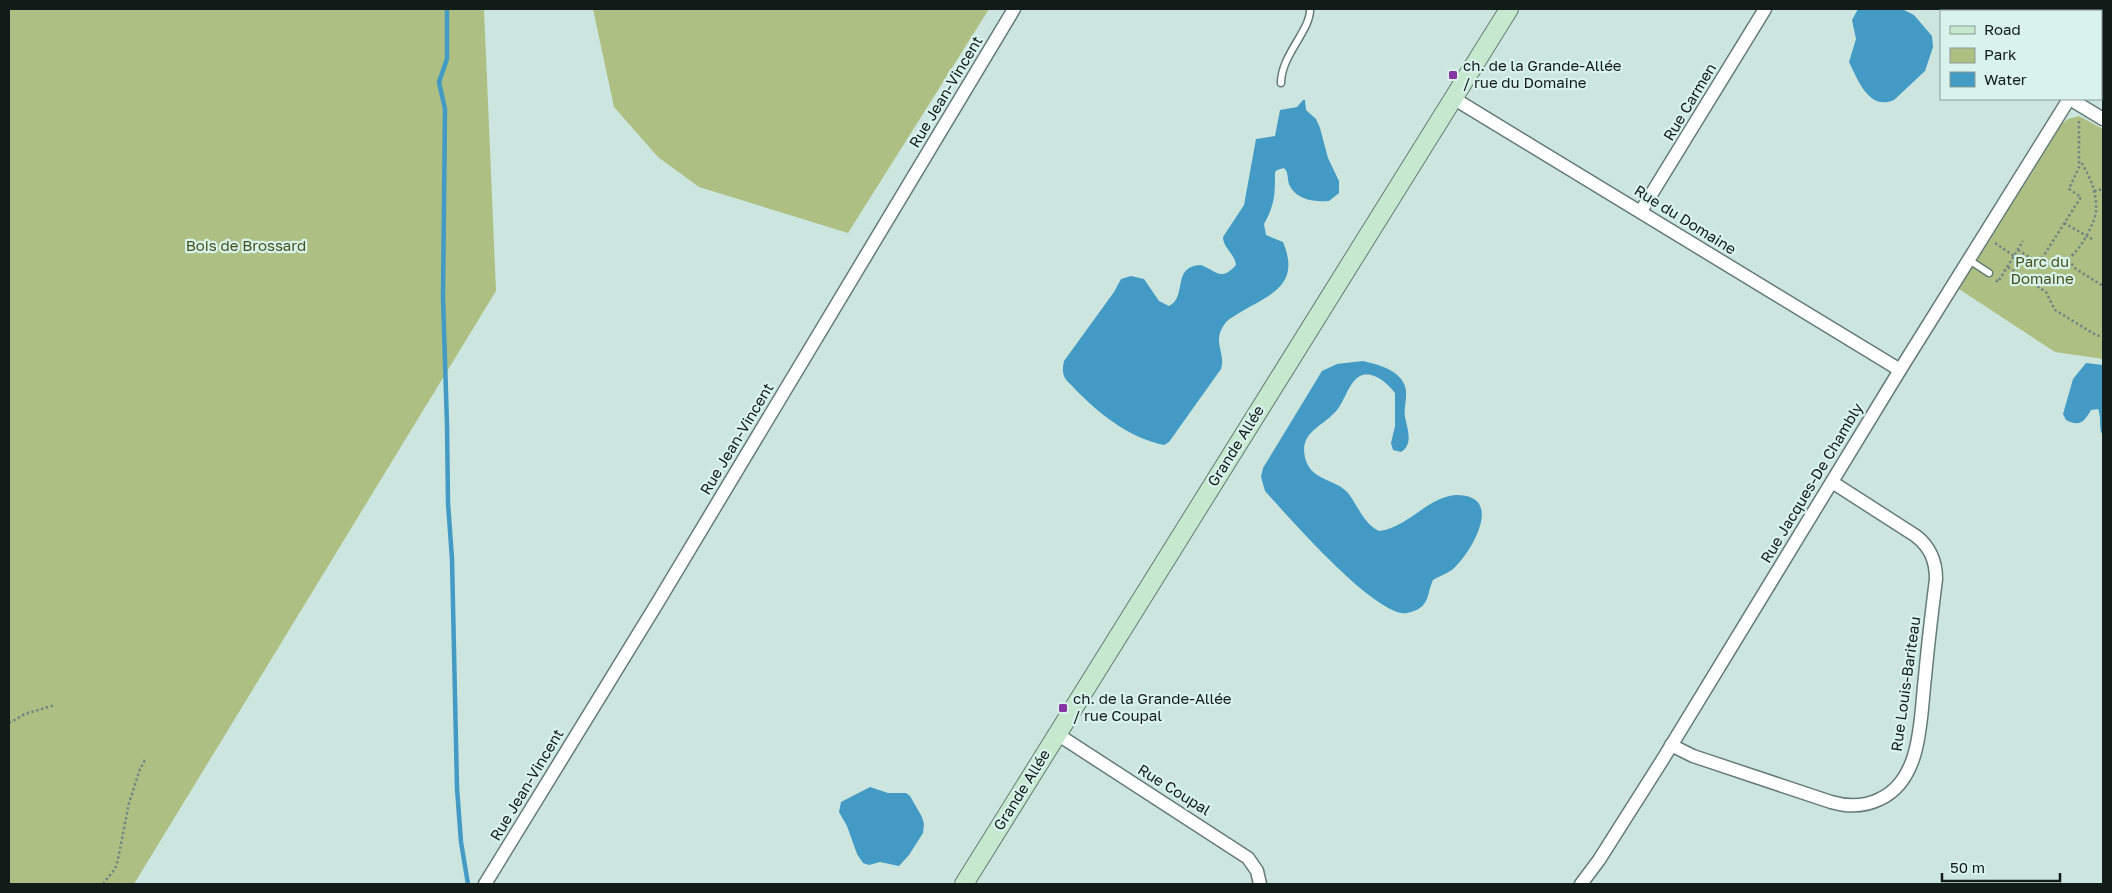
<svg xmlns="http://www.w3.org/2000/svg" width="2112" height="893" viewBox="0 0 2112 893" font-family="'Golos Text',sans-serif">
<rect width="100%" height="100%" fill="#cce6df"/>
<!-- green -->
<g fill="#aebf83">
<path d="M9 9H484L496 291 134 884H9Z"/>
<path d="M593 9H989L848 233 699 187 658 157 614 107Z"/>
<path d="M2079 116 2103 129V359L2055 352 1959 289 2062 124 2068 119Z"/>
</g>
<!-- water -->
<g fill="#439ac4">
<path d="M1858 9H1902L1914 15 1932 36 1933 47 1925 71 1894 100C1869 111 1858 80 1849 62L1856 39 1852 20Z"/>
<path d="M1303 100H1305L1306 110 1316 119 1320 128 1328 158 1339 181V193L1329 201C1314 202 1296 200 1289 184 1287 178 1289 173 1284 168L1277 170 1275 172C1275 195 1275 204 1264 224L1266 235 1283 242C1302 288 1267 295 1236 315 1231 318 1227 320 1224 325 1212 343 1226 352 1221 369L1169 442 1164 445C1129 438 1098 413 1074 388 1071 384 1066 381 1064 376 1062 371 1063 366 1064 361L1114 292 1121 279 1131 276 1144 279 1159 301 1169 306C1188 297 1171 266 1201 265 1217 271 1221 282 1236 265 1235 254 1223 248 1223 237L1244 205 1256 139 1275 136 1280 110 1297 107Z"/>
<path d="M1363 361C1375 364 1393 368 1401 379 1411 392 1403 403 1405 417 1407 428 1414 444 1401 452L1393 450 1391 443 1395 426V393C1387 382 1367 365 1354 381 1347 389 1344 401 1337 410 1322 428 1297 432 1306 461 1313 481 1336 479 1348 493 1358 506 1364 524 1379 531 1408 528 1429 495 1458 495 1504 496 1472 550 1456 566 1450 573 1441 575 1433 580 1426 595 1431 608 1407 613 1376 618 1287 515 1265 491L1261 477 1263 468 1322 371 1337 364Z"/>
<path d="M2086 363 2103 365V437C2098 426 2102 419 2098 409L2091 410C2084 422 2080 427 2066 420L2063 414 2073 379Z"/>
<path d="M870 787 888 793H906L910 796 922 817 924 824 923 833 909 855 899 866 880 862 869 865 863 863 857 854 847 826 839 812 841 802Z"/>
</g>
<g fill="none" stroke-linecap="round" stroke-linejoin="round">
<!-- stream -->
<path stroke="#439ac4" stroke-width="4.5" d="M447 9V59L439 82 445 109 443 297 447 425 448 503 452 559 457 788 461 842 468 884"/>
<defs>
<g id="lane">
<path d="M1281 83C1281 55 1311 30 1310 9"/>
<path d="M1969 260 1989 273"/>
</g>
<g id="street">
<path d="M2101 48 2103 44"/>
<path d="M1453 98 1900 370"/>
<path d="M2070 99 2103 119"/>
<path d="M1641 211 1765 9"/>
<path d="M1057 734 1248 858 1257 871 1260 884"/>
<path d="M1671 745 1693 756 1831 802C1848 807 1864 807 1880 799 1923 779 1920 717 1925 677 1928 644 1932 611 1936 579 1936 560 1930 547 1916 536L1832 482"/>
<path d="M485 884 658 602 1014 9"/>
<path d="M1581 884 1599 860 1663 759 1900 370 2069 99"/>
</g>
<path id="secondary" d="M964 884 1509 9"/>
</defs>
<!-- lane casing -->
<use href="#lane" stroke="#647c75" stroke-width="9"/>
<!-- street casing -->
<use href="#street" stroke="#647c75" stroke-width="15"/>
<!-- secondary casing -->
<use href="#secondary" stroke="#647c75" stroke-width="20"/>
<!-- path -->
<g stroke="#748782" stroke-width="2.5" stroke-dasharray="2.5 2.5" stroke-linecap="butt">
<path d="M2094 191 2103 189"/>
<path d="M2064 223 2094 240"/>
<path d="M1995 243 2014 256"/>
<path d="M2018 250 2039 263 2081 197 2069 189 2079 167V120"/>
<path d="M2068 260 2076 269 2103 286"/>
<path d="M2039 263C2063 269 2076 255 2087 235 2092 225 2097 216 2096 205 2096 190 2089 175 2081 162"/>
<path d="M2008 267 2046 292 2055 310 2096 335 2103 337"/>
<path d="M1996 280 1998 282 2023 241"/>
<path d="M9 723 25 714 55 705"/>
<path d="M103 884 115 869 118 859 129 803 140 769 146 758"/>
</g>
<!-- lane -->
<use href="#lane" stroke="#fff" stroke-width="6"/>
<!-- street -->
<use href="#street" stroke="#fff" stroke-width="12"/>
<!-- secondary -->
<use href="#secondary" stroke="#c5e8ce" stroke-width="18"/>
</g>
<!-- markers -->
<g fill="#8735a4" stroke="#d9f3ec" stroke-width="2">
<rect x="1448" y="70" width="10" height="10" rx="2.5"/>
<rect x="1058" y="703" width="10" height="10" rx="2.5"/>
</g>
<g text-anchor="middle" stroke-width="4.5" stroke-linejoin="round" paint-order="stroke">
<!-- poi labels -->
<g font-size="15" fill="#111b18" stroke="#d9f3ec" text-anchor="start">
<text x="1463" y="71">ch. de la Grande-Allée<tspan x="1463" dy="17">/ rue du Domaine</tspan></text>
<text x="1073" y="704">ch. de la Grande-Allée<tspan x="1073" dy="17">/ rue Coupal</tspan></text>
</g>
<!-- street labels -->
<g font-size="15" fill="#111b18" stroke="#d9f3ec">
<text transform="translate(946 92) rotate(-59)" y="5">Rue Jean-Vincent</text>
<text transform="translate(1690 102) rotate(-59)" y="5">Rue Carmen</text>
<text transform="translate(1685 220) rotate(32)" y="5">Rue du Domaine</text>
<text transform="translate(737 439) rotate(-59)" y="5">Rue Jean-Vincent</text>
<text transform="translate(1236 446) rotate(-58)" y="5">Grande Allée</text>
<text transform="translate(1812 483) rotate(-59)" y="5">Rue Jacques-De Chambly</text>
<text transform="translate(1906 684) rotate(-82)" y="5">Rue Louis-Bariteau</text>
<text transform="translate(527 785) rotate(-59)" y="5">Rue Jean-Vincent</text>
<text transform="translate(1022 790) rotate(-58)" y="5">Grande Allée</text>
<text transform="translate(1174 790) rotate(32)" y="5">Rue Coupal</text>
</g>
<!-- park labels -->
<g font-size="15" fill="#46521b" stroke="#d9f3ec">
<text x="246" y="251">Bois de Brossard</text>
<text x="2042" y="267">Parc du<tspan x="2042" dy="17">Domaine</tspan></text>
</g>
</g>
<!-- border -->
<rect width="2112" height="893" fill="none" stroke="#111b18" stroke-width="20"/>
<!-- legend -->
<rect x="1940" y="10" width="162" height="90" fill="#d9f3ec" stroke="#899d97"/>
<rect x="1950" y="26" width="25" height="8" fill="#c5e8ce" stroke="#899d97"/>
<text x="1984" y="35" font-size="15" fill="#111b18">Road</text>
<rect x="1950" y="48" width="25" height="15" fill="#aebf83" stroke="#899d97"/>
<text x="1984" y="60" font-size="15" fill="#111b18">Park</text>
<rect x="1950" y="72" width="25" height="15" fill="#439ac4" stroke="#899d97"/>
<text x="1984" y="85" font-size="15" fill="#111b18">Water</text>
<!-- scale -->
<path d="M1942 873v8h118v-8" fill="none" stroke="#111b18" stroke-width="2.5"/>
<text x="1950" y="873" font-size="15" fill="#111b18" stroke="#d9f3ec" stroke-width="4" paint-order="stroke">50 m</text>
</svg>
